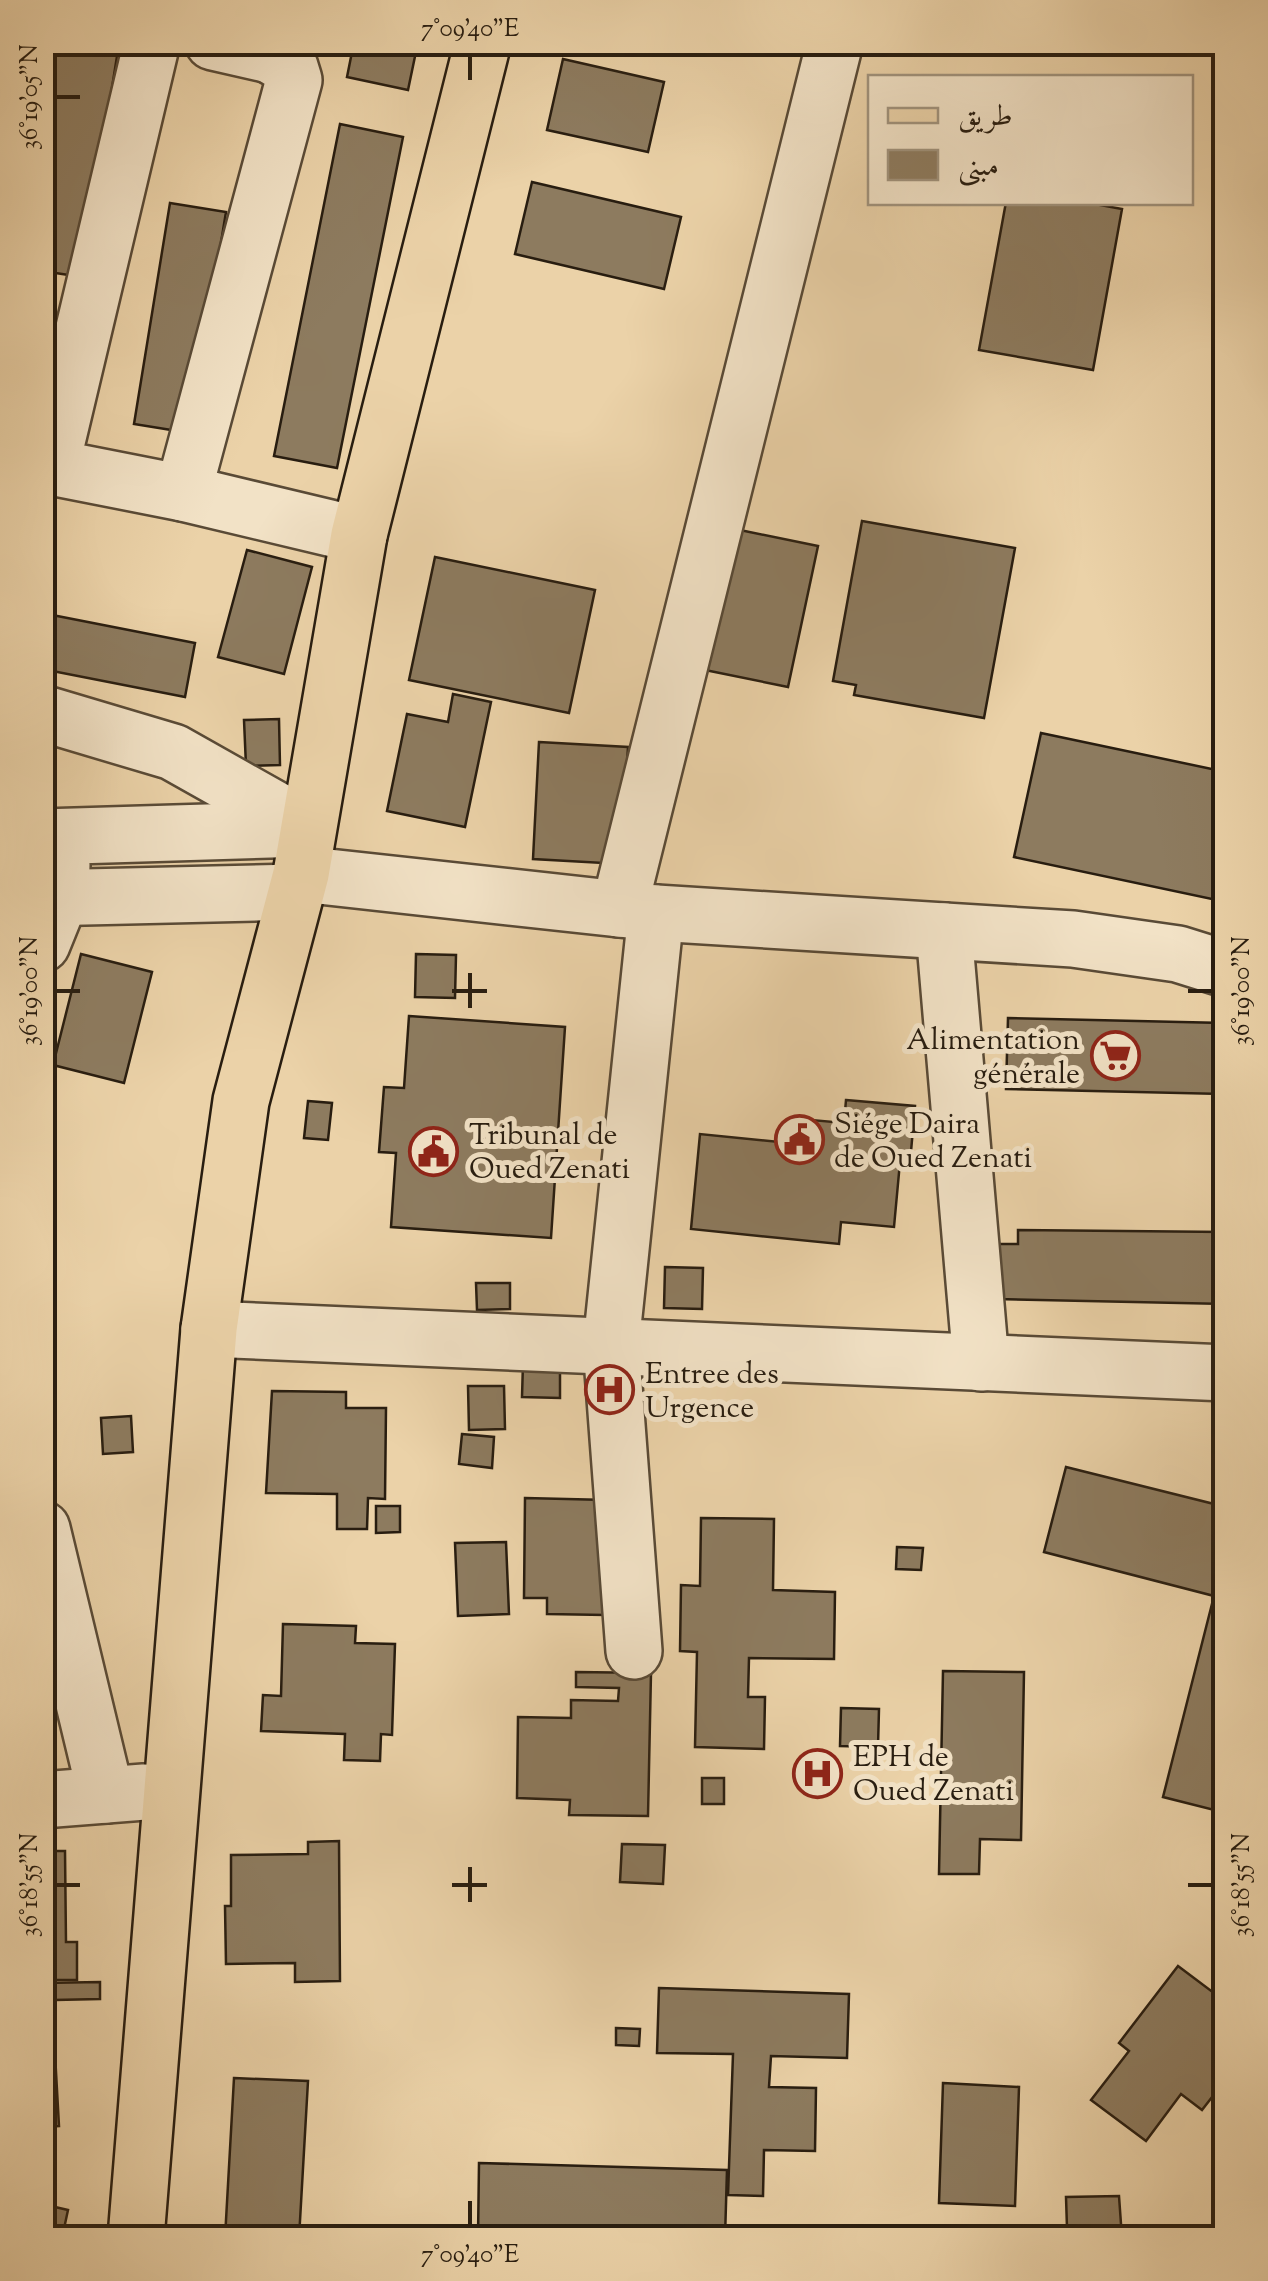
<svg xmlns="http://www.w3.org/2000/svg" width="1268" height="2281" viewBox="0 0 1268 2281" font-family="'Sorts Mill Goudy',Amiri,serif">
<rect width="100%" height="100%" fill="#ebd2a8"/>
<filter id="stains"><feTurbulence type="fractalNoise" baseFrequency=".002" numOctaves="4"/><feColorMatrix values="0 0 0 0 .2 0 0 0 0 .09 0 0 0 0 .02 0 0 0 .5 -.17"/></filter>
<radialGradient id="worn" r=".72"><stop offset=".6" stop-color="#630" stop-opacity="0"/><stop offset="1" stop-color="#630" stop-opacity=".3"/></radialGradient>
<!-- building -->
<g fill="#8d7b5f" stroke="#281d10" stroke-width="2.5">
<path d="M52 42 118 50 82 277 42 271V105Z"/>
<path d="M354 42H418L408 90 347 77Z"/>
<path d="M563 59 664 82 648 152 547 130Z"/>
<path d="M340 124 403 137 337 468 274 456Z"/>
<path d="M532 182 681 217 664 289 515 254Z"/>
<path d="M1006 202H1084L1122 209 1093 370 979 350Z"/>
<path d="M170 203 226 212 190 433 134 424Z"/>
<path d="M862 521 1015 548 984 718 854 695 856 685 833 681Z"/>
<path d="M735 529 818 546 788 687 705 670Z"/>
<path d="M247 550 312 567 284 674 218 657Z"/>
<path d="M435 557 595 590 569 713 409 680Z"/>
<path d="M42 613 195 643 185 697 42 669Z"/>
<path d="M453 694 491 702 465 827 387 811 407 714 448 722Z"/>
<path d="M279 719 280 765 246 766 244 720Z"/>
<path d="M1041 733 1226 772V902L1014 857Z"/>
<path d="M539 742 628 747 621 864 533 859Z"/>
<path d="M81 954 152 972 124 1083 53 1065Z"/>
<path d="M416 954 456 955 455 998 415 997Z"/>
<path d="M409 1016 565 1027 551 1238 391 1227 396 1153 379 1152 384 1087 404 1088Z"/>
<path d="M1008 1018 1224 1023 1223 1094 1006 1089Z"/>
<path d="M846 1100 915 1106 910 1163 900 1162 894 1227 841 1222 839 1244 691 1229 700 1134 799 1144 801 1119 844 1123Z"/>
<path d="M308 1101 332 1103 328 1140 304 1138Z"/>
<path d="M1018 1230 1226 1232V1304L996 1299 997 1244H1018Z"/>
<path d="M665 1267 703 1268 702 1309 664 1308Z"/>
<path d="M476 1283H510V1309L477 1310Z"/>
<path d="M523 1363 560 1364V1398L522 1397Z"/>
<path d="M468 1386H504L505 1429 469 1430Z"/>
<path d="M1220 1390H1226V1475H1213L1214 1426H1219Z"/>
<path d="M272 1391 346 1392V1408H386L385 1499 368 1498 367 1529H337V1494L266 1493Z"/>
<path d="M131 1416 133 1452 103 1454 101 1418Z"/>
<path d="M462 1434 494 1437 492 1468 459 1464Z"/>
<path d="M1066 1467 1222 1506 1216 1531 1226 1534V1813L1163 1797 1214 1596 1044 1552Z"/>
<path d="M525 1498 607 1500 605 1615 547 1614V1598H524Z"/>
<path d="M376 1506H400V1532L376 1533Z"/>
<path d="M701 1518 774 1519 773 1590 835 1592 834 1659 749 1658 748 1697H765L764 1749 695 1747 697 1652 680 1651 681 1585 700 1586Z"/>
<path d="M506 1542 509 1614 458 1616 455 1543Z"/>
<path d="M897 1547 923 1548 921 1570 896 1569Z"/>
<path d="M283 1624 356 1626 355 1643 395 1644 392 1735 381 1734 380 1761 344 1760 345 1734 261 1731 263 1695 281 1696Z"/>
<path d="M943 1671 1024 1672 1021 1840 980 1839 979 1874H939Z"/>
<path d="M576 1672 651 1673 648 1816 569 1815 570 1800 517 1798 518 1717 571 1718V1700L618 1701 619 1688 576 1687Z"/>
<path d="M841 1708 879 1709 878 1747 840 1746Z"/>
<rect x="702" y="1778" width="22" height="26"/>
<path d="M339 1841 340 1981 295 1982V1963L226 1964 225 1906H231V1855L308 1854V1842Z"/>
<path d="M622 1844 665 1845 663 1884 620 1882Z"/>
<path d="M42 1851H65L66 1942H77V1980H42Z"/>
<path d="M1178 1966 1226 2002V2079L1202 2110 1181 2094 1146 2141 1091 2100 1129 2051 1119 2043Z"/>
<path d="M100 1982V1999L55 2000V2049L42 2050V1983Z"/>
<path d="M659 1988 849 1994 847 2058 771 2056 769 2087 816 2088 815 2151 764 2150 763 2196 728 2195 733 2054 657 2053Z"/>
<path d="M616 2028 640 2029 639 2046 616 2045Z"/>
<path d="M55 2054 59 2126 42 2127V2055Z"/>
<path d="M234 2078 308 2081 299 2238H225Z"/>
<path d="M943 2083 1019 2087 1015 2206 939 2203Z"/>
<path d="M479 2163 727 2170 725 2238H478Z"/>
<path d="M1119 2196 1122 2238H1089V2228H1067L1066 2197Z"/>
<path d="M42 2204 68 2210 62 2238H42Z"/>
</g>
<g fill="none" stroke-linecap="round" stroke-linejoin="round">
<defs>
<g id="minor">
<path d="M152 42 51 467 183 493 359 535"/>
<path d="M213 42 270 55"/>
<path d="M183 493 294 80 290 67 270 55 274 42"/>
<path d="M42 713 173 752 308 828"/>
<path d="M42 837 305 829"/>
<path d="M301 874 656 913 1073 939 1178 954 1226 969"/>
<path d="M42 898 296 892"/>
<path d="M619 909 835 42"/>
<path d="M944 931 981 1363"/>
<path d="M42 944 61 897 62 864"/>
<path d="M209 1329 1226 1373"/>
<path d="M42 1529 106 1795"/>
<path d="M634 1651 611 1345 656 913"/>
<path d="M42 1800 144 1792"/>
</g>
<path id="major" d="M136 2238 209 1329 241 1101 301 874 359 535 483 42"/>
</defs>
<!-- minor casing -->
<use href="#minor" stroke="#594a36" stroke-width="60"/>
<!-- major casing -->
<use href="#major" stroke="#281d10" stroke-width="60"/>
<!-- minor -->
<use href="#minor" stroke="#f2e2c6" stroke-width="55"/>
<!-- major -->
<use href="#major" stroke="#ebd2a8" stroke-width="55"/>
</g>
<!-- ticks -->
<path fill="none" stroke="#281d10" stroke-width="4" d="M470 55V80M55 97H80M470 973V1008M55 991H80M452 991H487M1188 991H1213M470 1867V1902M55 1885H80M452 1885H487M1188 1885H1213M470 2201V2226"/>
<!-- icons -->
<defs>
<symbol id="supermarket-ring" viewBox="-11 -11 22 22"><circle r="9.5" fill="#f2e2c6" stroke="#8f2418" stroke-width="1.5"/><path d="M-6-5.5h2.5l.6 2H6L4.5 2H-2.5L-4.4-4H-6ZM-1.5 3.2a1.3 1.3 0 1 0 .1 0ZM3 3.2a1.3 1.3 0 1 0 .1 0Z" fill="#8f2418"/></symbol>
<symbol id="civic-ring" viewBox="-11 -11 22 22"><circle r="9.5" fill="#f2e2c6" stroke="#8f2418" stroke-width="1.5"/><path d="M-.6-6.5H3V-4.5H.6V-3L4-1V1h2V6H-6V1h2V-1L-.6-3ZM-1.2 2.5V6h2.4V2.5Z" fill="#8f2418"/></symbol>
<symbol id="hospital-ring" viewBox="-11 -11 22 22"><circle r="9.5" fill="#f2e2c6" stroke="#8f2418" stroke-width="1.5"/><path d="M-5-5h3v3.5h4V-5h3V5h-3V1.5h-4V5h-3Z" fill="#8f2418"/></symbol>
</defs>
<g fill-rule="evenodd">
<use href="#supermarket-ring" x="1088" y="1028" width="55" height="55"/>
<use href="#civic-ring" x="772" y="1112" width="55" height="55"/>
<use href="#civic-ring" x="406" y="1124" width="55" height="55"/>
<use href="#hospital-ring" x="582" y="1362" width="55" height="55"/>
<use href="#hospital-ring" x="790" y="1746" width="55" height="55"/>
</g>
<g text-anchor="middle" stroke-width="10" stroke-linejoin="round" paint-order="stroke">
<!-- poi labels -->
<g font-size="30" fill="#281d10" stroke="#f2e2c6" text-anchor="start">
<text x="1080" y="1049" text-anchor="end">Alimentation<tspan x="1080" dy="34">générale</tspan></text>
<text x="834" y="1133">Siége Daira<tspan x="834" dy="34">de Oued Zenati</tspan></text>
<text x="469" y="1144">Tribunal de<tspan x="469" dy="34">Oued Zenati</tspan></text>
<text x="645" y="1383">Entree des<tspan x="645" dy="34">Urgence</tspan></text>
<text x="853" y="1766">EPH de<tspan x="853" dy="34">Oued Zenati</tspan></text>
</g>
</g>
<!-- margin -->
<rect width="1268" height="2281" fill="none" stroke="#ebd2a8" stroke-width="110"/>
<!-- legend -->
<rect x="868" y="75" width="325" height="130" fill="#f2e2c6" stroke="#a1937d" stroke-width="2.5"/>
<rect x="888" y="108" width="50" height="15" fill="#ebd2a8" stroke="#a1937d" stroke-width="2.5"/>
<text x="958" y="125" font-size="30" fill="#281d10">طريق</text>
<rect x="888" y="150" width="50" height="30" fill="#8d7b5f" stroke="#a1937d" stroke-width="2.5"/>
<text x="958" y="175" font-size="30" fill="#281d10">مبنى</text>
<rect x="55" y="55" width="1158" height="2171" fill="none" stroke="#281d10" stroke-width="4"/>
<g font-size="25" text-anchor="middle" fill="#281d10">
<text x="470" y="36">7°09'40"E</text>
<text transform="translate(28 97) rotate(-90)" y="9">36°19'05"N</text>
<text transform="translate(28 991) rotate(-90)" y="9">36°19'00"N</text>
<text transform="translate(1240 991) rotate(-90)" y="9">36°19'00"N</text>
<text transform="translate(28 1885) rotate(-90)" y="9">36°18'55"N</text>
<text transform="translate(1240 1885) rotate(-90)" y="9">36°18'55"N</text>
<text x="470" y="2262">7°09'40"E</text>
</g>
<rect width="100%" height="100%" filter="url(#stains)"/>
<rect width="100%" height="100%" fill="url(#worn)"/>
</svg>
